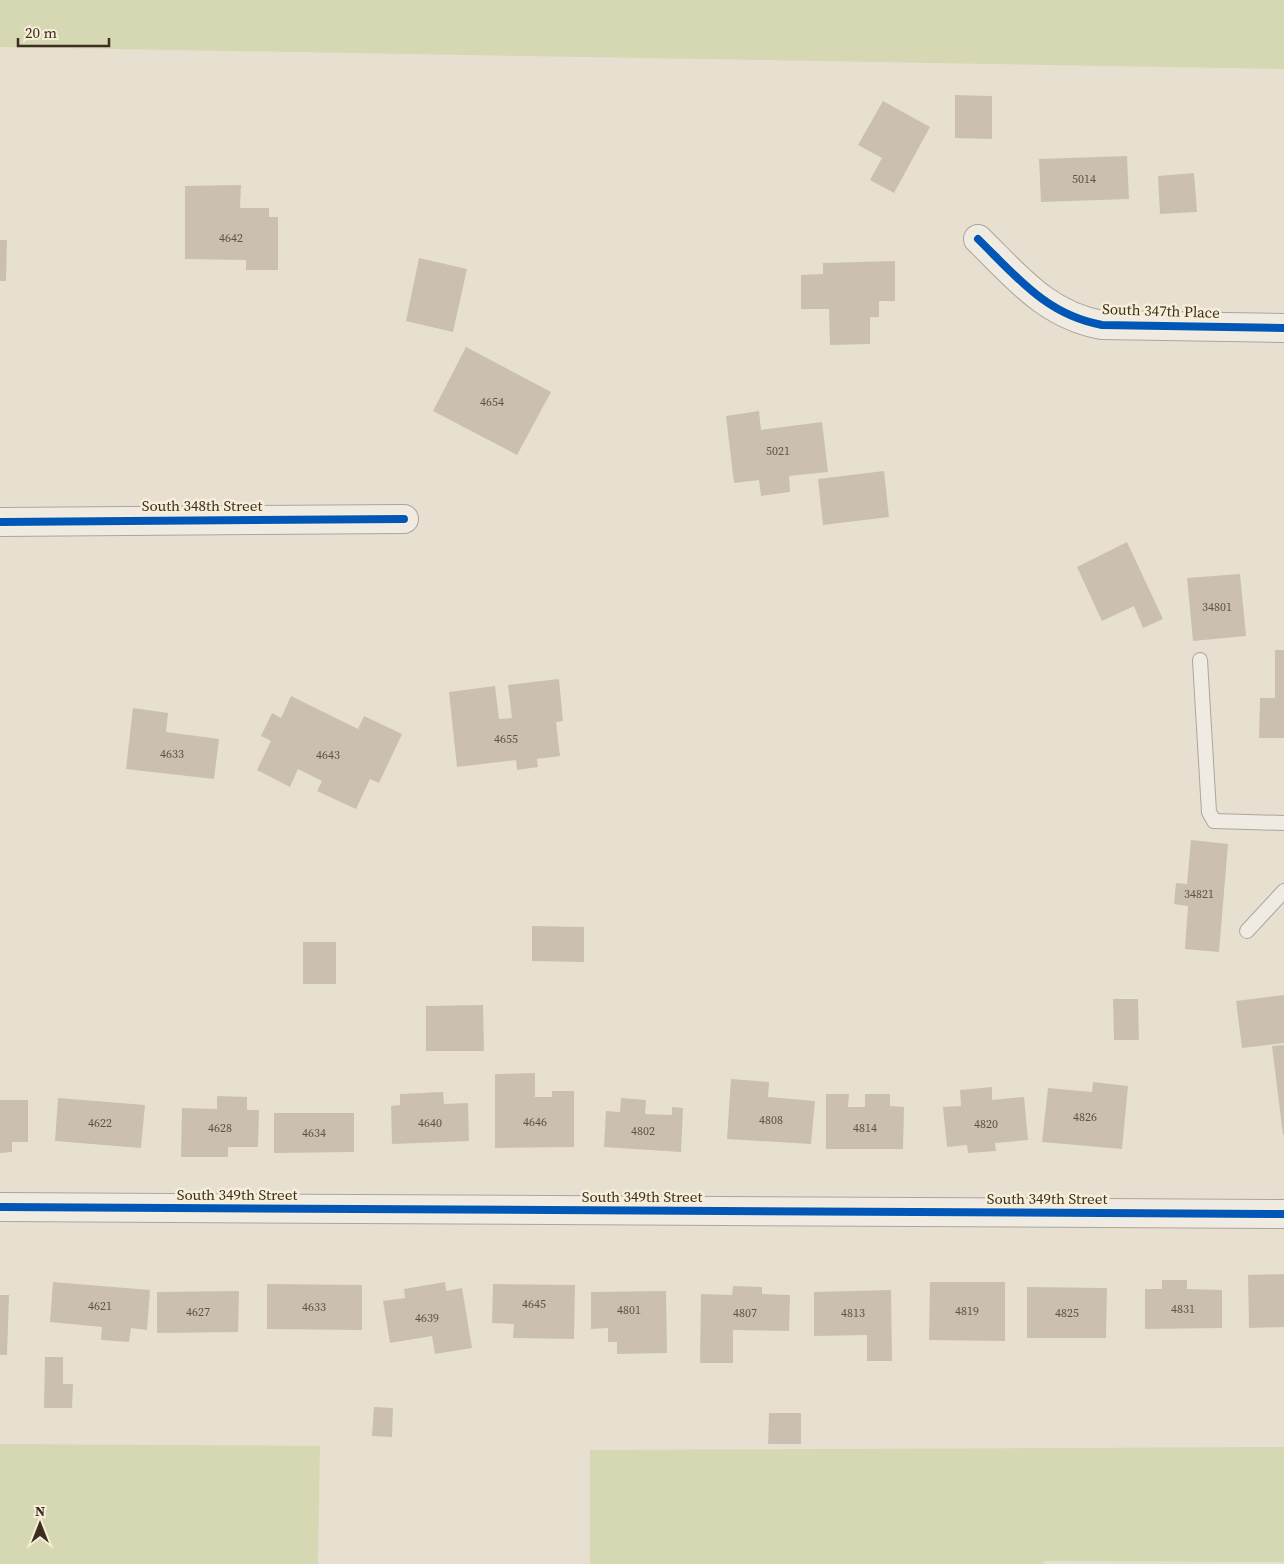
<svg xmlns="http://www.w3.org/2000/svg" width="1284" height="1564" viewBox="0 0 1284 1564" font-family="'Source Serif 4',serif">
<rect width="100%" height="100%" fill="#e7e0d1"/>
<!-- green -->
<g fill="#d6d7b3">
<path d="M0 0H1284V69L0 47Z"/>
<path d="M0 1444 320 1446 318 1564H0Z"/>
<path d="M1284 1447V1562L1044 1561 1043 1564H590V1450Z"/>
</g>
<!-- building -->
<g fill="#cbbfb2">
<path d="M955 95 992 96V139L955 138Z"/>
<path d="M883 101 930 127 894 193 870 180 882 158 858 145Z"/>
<path d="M1127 156 1129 199 1041 202 1039 159Z"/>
<path d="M1194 173 1197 212 1160 214 1158 176Z"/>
<path d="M241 185 240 208H269V217H278V270H246V260L185 259V186Z"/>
<path d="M0 240H7L6 281H0Z"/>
<path d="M419 258 467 269 453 332 406 321Z"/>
<path d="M895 261V301H879V317H870V344L830 345 829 309H801V275L823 274V263Z"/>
<path d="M466 347 551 392 517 455 433 411Z"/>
<path d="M759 411 761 430 822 422 828 472 789 476 790 492 761 496 759 480 734 483 726 416Z"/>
<path d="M884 471 889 517 823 525 818 479Z"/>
<path d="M1127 542 1163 619 1143 628 1134 606 1102 621 1077 567Z"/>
<path d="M1240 574 1246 636 1193 641 1187 578Z"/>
<path d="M1275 650H1284V738H1259L1260 698H1275Z"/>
<path d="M559 679 563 721 556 722 560 756 537 759 538 767 517 770 516 760 457 767 449 692 495 686 499 719 512 718 508 685Z"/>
<path d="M291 696 358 729 364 716 402 734 379 783 370 779 356 809 317 791 322 781 298 769 290 787 257 770 271 741 261 736 272 713 281 718Z"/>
<path d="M133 708 168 713 166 732 219 739 214 779 126 769Z"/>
<path d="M1191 840 1228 844 1219 952 1185 949 1188 906 1174 904 1176 883 1187 884Z"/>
<path d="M532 926 584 927V962L532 961Z"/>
<rect x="303" y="942" width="33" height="42"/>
<path d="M1284 995V1043L1242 1048 1236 1001Z"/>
<path d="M1113 999H1138L1139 1040H1114Z"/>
<path d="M483 1005 484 1051H426V1006Z"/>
<path d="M1284 1045V1135H1283L1272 1046Z"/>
<path d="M535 1073V1097H552V1091H574V1147L495 1148V1074Z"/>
<path d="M731 1079 769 1082 768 1097 815 1101 811 1144 727 1139Z"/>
<path d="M1093 1082 1128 1086 1122 1149 1042 1142 1048 1088 1092 1092Z"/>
<path d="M992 1087V1100L1024 1097 1028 1140 995 1143 996 1151 968 1153 967 1145 947 1147 943 1107 961 1106 960 1090Z"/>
<path d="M443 1092 444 1104 468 1103 469 1141 392 1144 391 1106 400 1105V1094Z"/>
<path d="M826 1094H849L848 1107H865V1094H890V1106L904 1107 903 1149H826Z"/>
<path d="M217 1096 247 1097V1110H259L258 1147H228V1157H181L182 1108 217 1109Z"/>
<path d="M58 1098 145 1105 141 1148 55 1141Z"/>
<path d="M621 1098 646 1100 645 1114 672 1115V1107L683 1108 681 1152 604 1147 606 1111 620 1112Z"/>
<path d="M0 1100H28V1142H12V1152L0 1153Z"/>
<path d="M274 1113H354V1152L274 1153Z"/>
<path d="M1284 1274V1327L1249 1328 1248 1275Z"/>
<path d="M1162 1280H1187V1289L1222 1290V1328L1145 1329V1289H1162Z"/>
<path d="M53 1282 150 1290 147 1330 131 1328 129 1342 101 1340 102 1327 50 1322Z"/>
<path d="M445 1282 446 1291 462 1288 472 1348 435 1354 432 1336 390 1343 383 1301 405 1298 404 1289Z"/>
<path d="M930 1282H1005V1341L929 1340Z"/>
<path d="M267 1284 362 1285V1330L267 1329Z"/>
<path d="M493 1284 575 1285 574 1339 513 1338 514 1324 492 1323Z"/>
<path d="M733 1286 762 1287V1294L790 1295 789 1331 733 1330V1363H700L701 1294 732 1295Z"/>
<path d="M1027 1287 1107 1288 1106 1338H1027Z"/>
<path d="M891 1290 892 1361H867V1335L814 1336V1292Z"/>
<path d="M239 1291 238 1332 157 1333V1292Z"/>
<path d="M666 1291 667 1353 617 1354V1342H608V1328L591 1329V1292Z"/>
<path d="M0 1295H9L7 1355H0Z"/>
<path d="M45 1357H63V1384H73L72 1408H44Z"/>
<path d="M374 1407 393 1408 392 1437 372 1436Z"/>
<path d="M769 1413H801V1444H768Z"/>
</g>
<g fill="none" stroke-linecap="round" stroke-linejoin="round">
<defs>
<g id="lane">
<path d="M1200 660 1209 812 1214 821 1284 823"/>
<path d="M1247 931 1284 891"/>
</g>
<g id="street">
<path d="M978 239C1016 276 1046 315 1102 325L1284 328"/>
<path d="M0 522 404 519"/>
<path d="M0 1207 1284 1214"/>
</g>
</defs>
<!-- lane casing -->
<use href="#lane" stroke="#ada599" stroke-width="16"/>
<!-- street casing -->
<use href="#street" stroke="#ada599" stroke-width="30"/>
<!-- lane -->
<use href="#lane" stroke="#efebe3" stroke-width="14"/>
<!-- street -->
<use href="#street" stroke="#efebe3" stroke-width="28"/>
<defs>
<g id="cycleway">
<path d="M978 239C1016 276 1046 315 1102 325L1284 328"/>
<path d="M0 522 404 519"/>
<path d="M0 1207 1284 1214"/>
</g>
</defs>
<!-- cycleway casing -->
<use href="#cycleway" stroke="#f7eed8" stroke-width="11"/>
<!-- cycleway -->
<use href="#cycleway" stroke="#0057b8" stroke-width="8"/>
</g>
<g text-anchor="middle" stroke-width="5" stroke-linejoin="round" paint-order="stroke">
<!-- number labels -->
<g font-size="12" fill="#605244">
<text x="1084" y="183">5014</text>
<text x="231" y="242">4642</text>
<text x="492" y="406">4654</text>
<text x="778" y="455">5021</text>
<text x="1217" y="611">34801</text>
<text x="506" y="743">4655</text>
<text x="172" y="758">4633</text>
<text x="328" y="759">4643</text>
<text x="1199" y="898">34821</text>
<text x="1085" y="1121">4826</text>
<text x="771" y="1124">4808</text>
<text x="535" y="1126">4646</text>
<text x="100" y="1127">4622</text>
<text x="430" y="1127">4640</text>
<text x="986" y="1128">4820</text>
<text x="220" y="1132">4628</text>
<text x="865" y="1132">4814</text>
<text x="643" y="1135">4802</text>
<text x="314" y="1137">4634</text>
<text x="534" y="1308">4645</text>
<text x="100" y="1310">4621</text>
<text x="314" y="1311">4633</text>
<text x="1183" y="1313">4831</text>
<text x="629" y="1314">4801</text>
<text x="967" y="1315">4819</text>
<text x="198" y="1316">4627</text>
<text x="745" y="1317">4807</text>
<text x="853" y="1317">4813</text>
<text x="1067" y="1317">4825</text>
<text x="427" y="1322">4639</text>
</g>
<!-- street labels -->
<g font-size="15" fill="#3d2e20" stroke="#f7eed8">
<text transform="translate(1161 311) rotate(2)" y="5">South 347th Place</text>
<text x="202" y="511">South 348th Street</text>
<text x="237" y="1200">South 349th Street</text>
<text x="642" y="1202">South 349th Street</text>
<text x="1047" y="1204">South 349th Street</text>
</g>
</g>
<!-- north arrow -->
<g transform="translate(40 1524)" stroke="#f7eed8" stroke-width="4" paint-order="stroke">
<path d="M0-4L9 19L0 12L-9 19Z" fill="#3d2e20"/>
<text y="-8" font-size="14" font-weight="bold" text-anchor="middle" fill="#3d2e20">N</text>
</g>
<!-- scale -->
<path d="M18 38v8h91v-8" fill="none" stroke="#3d2e20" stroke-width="2.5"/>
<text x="25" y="38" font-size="15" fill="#3d2e20" stroke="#f7eed8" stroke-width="4" paint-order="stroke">20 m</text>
</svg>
